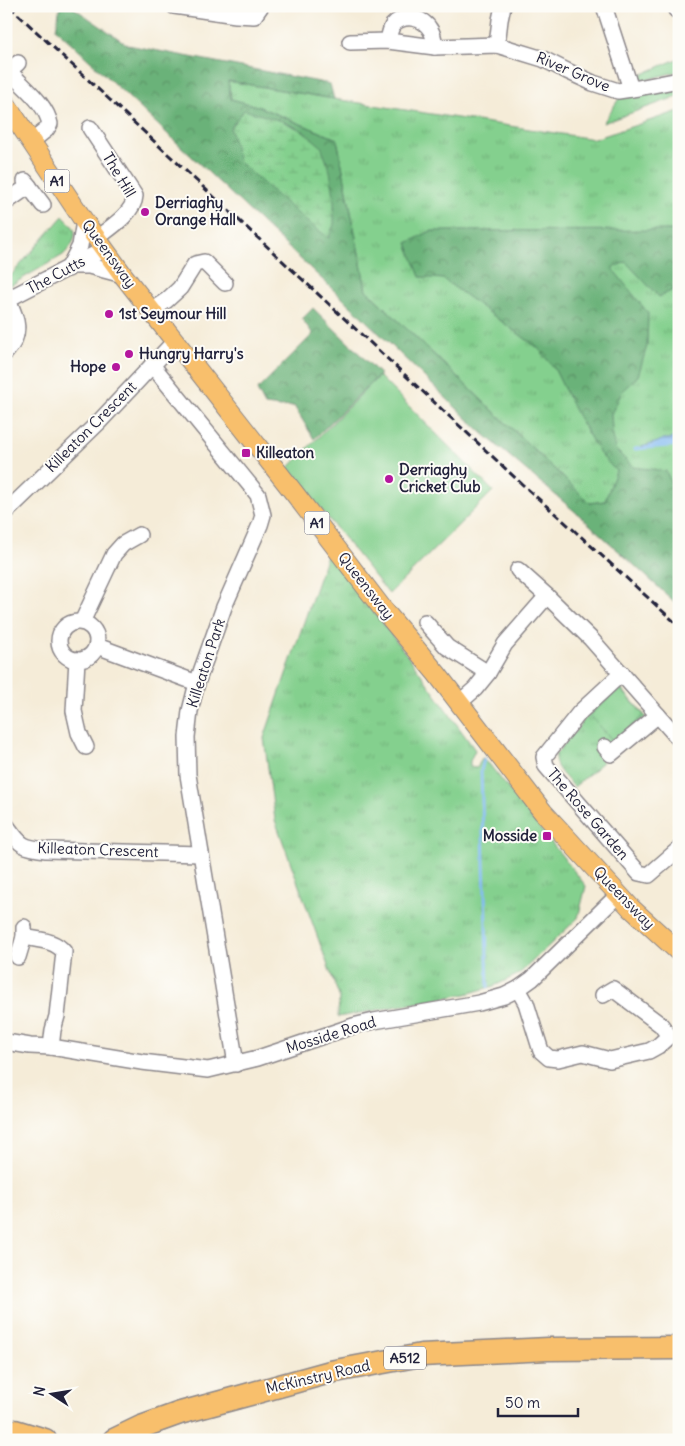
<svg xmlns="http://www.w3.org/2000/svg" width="685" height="1446" viewBox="0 0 685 1446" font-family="Delius,sans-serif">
<defs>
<pattern id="grass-tufts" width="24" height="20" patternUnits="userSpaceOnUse" patternTransform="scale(1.25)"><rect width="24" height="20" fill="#84d08e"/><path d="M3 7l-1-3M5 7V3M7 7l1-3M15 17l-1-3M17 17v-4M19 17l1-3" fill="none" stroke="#72b27b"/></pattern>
<pattern id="forest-crowns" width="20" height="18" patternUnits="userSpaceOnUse" patternTransform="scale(1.25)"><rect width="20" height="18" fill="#6bb279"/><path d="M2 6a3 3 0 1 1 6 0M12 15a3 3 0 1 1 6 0" fill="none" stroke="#589064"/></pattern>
<pattern id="wetland-marsh" width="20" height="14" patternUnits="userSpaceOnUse" patternTransform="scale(1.25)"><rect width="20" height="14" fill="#84d08e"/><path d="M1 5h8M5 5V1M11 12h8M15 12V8" fill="none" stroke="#72b27b"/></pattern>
<pattern id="water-rules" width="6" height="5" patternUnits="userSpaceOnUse" patternTransform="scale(1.25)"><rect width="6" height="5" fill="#83bbf3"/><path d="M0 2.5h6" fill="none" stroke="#71a0d1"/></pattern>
</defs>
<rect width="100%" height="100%" fill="#fdfcf7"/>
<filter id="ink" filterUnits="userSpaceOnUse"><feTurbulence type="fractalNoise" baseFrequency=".02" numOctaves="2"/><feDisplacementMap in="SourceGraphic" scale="10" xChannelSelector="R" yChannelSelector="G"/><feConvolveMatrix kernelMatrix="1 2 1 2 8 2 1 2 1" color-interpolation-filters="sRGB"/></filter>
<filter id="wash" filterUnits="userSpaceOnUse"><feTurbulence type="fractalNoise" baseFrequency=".0096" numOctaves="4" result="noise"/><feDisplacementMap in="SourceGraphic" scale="20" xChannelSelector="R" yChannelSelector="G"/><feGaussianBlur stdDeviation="1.12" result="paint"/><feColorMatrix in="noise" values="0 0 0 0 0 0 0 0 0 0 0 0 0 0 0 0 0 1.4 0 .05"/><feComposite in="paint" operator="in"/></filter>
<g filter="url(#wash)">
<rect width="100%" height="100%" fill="#f5ecd8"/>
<!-- grass -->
<g fill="url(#grass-tufts)" stroke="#537964">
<path d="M679 58V71L646 80 636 77Z"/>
<path d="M228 81 334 99 594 139 679 111V502L674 492 590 503 366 290 337 139 257 106 231 99Z"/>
<path d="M679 85V96L603 123 620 97H629Z"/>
<path d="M63 216C66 220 72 224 74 229 78 238 69 250 63 255L6 288V281Z"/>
<path d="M327 555 335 561 413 663 475 750 470 761V767L477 768 482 758 489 764 586 886 578 918 519 974 494 986 466 994 338 1017 339 996 275 820 264 738Z"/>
<path d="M618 686 620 687 646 717 601 754 598 757 603 762 574 787C567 778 551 766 556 754L588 715Z"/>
</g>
<!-- forest -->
<g fill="url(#forest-crowns)" stroke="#466a5a">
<path d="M60 6H71L128 45 330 84 334 99 228 81 231 99 257 106 337 139 366 290 590 503 605 501 616 471 600 454 577 415 554 368 538 348 443 279 420 277 407 243 431 231 679 230V287L659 297 626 262 612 268 648 313 647 346 638 376 623 390 611 414 612 429 615 449 633 467 666 471 679 502V606L579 515 481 432 359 314 56 29Z"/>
<path d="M313 308 380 374 314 439 294 406 280 407 265 405 257 390 313 334 302 319Z"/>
</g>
<!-- wetland -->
<path fill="url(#wetland-marsh)" stroke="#537964" d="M244 110 282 121 303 131 321 146 330 171 334 196V224L329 238 305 220 239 162 230 128Z"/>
<!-- garden -->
<g fill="#84d08e" stroke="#537964">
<path d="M379 376 493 491 389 594 288 468Z"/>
<path d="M620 688 644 715 614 742 590 715Z"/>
</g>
<!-- water -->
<path fill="url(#water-rules)" stroke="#526e97" d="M679 432V445L635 449 658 442 663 439H671Z"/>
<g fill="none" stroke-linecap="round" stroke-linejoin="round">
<!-- stream -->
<g stroke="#83bbf3" stroke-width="3">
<path d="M635 449 679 445"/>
<path d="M484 759 481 771 488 987"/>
</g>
</g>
</g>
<g filter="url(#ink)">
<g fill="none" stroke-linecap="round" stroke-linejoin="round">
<defs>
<g id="minor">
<path d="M174 6 236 15 254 16 261 6"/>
<path d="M604 6 631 89"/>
<path d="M675 6 676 10"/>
<path d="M388 41C389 36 390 29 393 25 404 13 424 17 431 31 434 36 434 42 435 47"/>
<path d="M350 42 388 41 435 47 497 45 543 59 567 71 593 83 618 91 638 88 679 80"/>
<path d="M497 45 500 20 503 6"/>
<path d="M18 63 9 71C23 87 46 103 50 124L46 130 31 142"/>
<path d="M90 128 135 196C134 213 110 228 97 238"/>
<path d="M25 181 43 205"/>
<path d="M6 202 29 186"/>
<path d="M74 266H89L123 275"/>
<path d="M68 269 80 246 84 221"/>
<path d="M6 300 105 249"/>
<path d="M151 311 167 300 180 288 195 264 204 262 225 283"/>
<path d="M6 352C23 334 17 318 8 300"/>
<path d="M152 365 258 495 263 515 260 525 224 607 197 683 190 711 187 737 188 775 236 1064"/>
<path d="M6 512 98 423 175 341"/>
<path d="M518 570 547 596 591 639 679 739"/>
<circle cx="78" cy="641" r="19"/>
<path d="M82 622 114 554 123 544 139 535"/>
<path d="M425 622 447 647 488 673"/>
<path d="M97 646 197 683"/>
<path d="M77 660 74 711 79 733 86 747"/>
<path d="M622 673 580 712 544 757 546 766 639 873 649 875 679 849"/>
<path d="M459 703 475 689 488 673 505 644 547 596"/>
<path d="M605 747 611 754 658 715"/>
<path d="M6 825C21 845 20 847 46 850L201 854"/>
<path d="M24 937C38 940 55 940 64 952L57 1016 53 1030 51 1047"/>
<path d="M18 957 24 937V927"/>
<path d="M518 989 526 1003 541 1051 549 1058 558 1059 583 1053 610 1060 649 1051 658 1046 669 1036 661 1025 613 989 603 995"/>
<path d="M6 1042 30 1046 51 1047 142 1062 208 1070 258 1058 353 1026 374 1021 479 1003 504 996 518 989 532 979 619 894"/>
</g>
<path id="major" d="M6 104 84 221 123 275 295 494 382 608 437 674 543 812 631 908 679 952"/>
<g id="highway">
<path d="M15 1431 45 1440"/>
<path d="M114 1440 141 1427 180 1413 243 1396 330 1372 421 1355 548 1349 679 1348"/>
</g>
</defs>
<!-- minor casing -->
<use href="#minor" stroke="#8c878a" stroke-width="18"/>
<!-- major casing -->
<use href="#major" stroke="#8c878a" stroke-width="21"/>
<!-- highway casing -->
<use href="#highway" stroke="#8c878a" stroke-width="25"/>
<!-- minor -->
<use href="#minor" stroke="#fff" stroke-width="15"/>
<!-- major -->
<use href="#major" stroke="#f8bf6c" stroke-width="19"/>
<!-- highway -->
<use href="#highway" stroke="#f8bf6c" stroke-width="22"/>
<!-- rail -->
<path stroke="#22223b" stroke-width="3" stroke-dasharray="8 4" stroke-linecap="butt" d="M9 6 523 485 577 533 679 626"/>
</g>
</g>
<!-- markers -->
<g fill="#b5179e" stroke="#fdfcf7" stroke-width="2">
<circle cx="145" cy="212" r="5"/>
<circle cx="109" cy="314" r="5"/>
<circle cx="129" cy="354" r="5"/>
<circle cx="116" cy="367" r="5"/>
<rect x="241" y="448" width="10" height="10" rx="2.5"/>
<circle cx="389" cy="479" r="5"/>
<rect x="542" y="831" width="10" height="10" rx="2.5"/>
</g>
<g text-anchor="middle" stroke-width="4" stroke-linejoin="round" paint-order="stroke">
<!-- shield labels -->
<g fill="#fdfcf7" stroke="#646373" stroke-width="1">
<rect x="44.5" y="169.5" width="25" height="23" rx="4"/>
<rect x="304.5" y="511.5" width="25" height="23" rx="4"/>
<rect x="384" y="1346.5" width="42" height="23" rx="4"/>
</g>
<g font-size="14" font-weight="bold" fill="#22223b">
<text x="57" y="186">A1</text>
<text x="317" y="528">A1</text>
<text x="405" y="1363">A512</text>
</g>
<!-- street labels -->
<g font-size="15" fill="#22223b" stroke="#fdfcf7">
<text transform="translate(573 72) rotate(23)" y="5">River Grove</text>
<text transform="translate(119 175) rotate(59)" y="5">The Hill</text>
<text transform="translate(109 254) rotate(54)" y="5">Queensway</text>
<text transform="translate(56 275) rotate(-28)" y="5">The Cutts</text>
<text transform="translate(91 427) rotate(-45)" y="5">Killeaton Crescent</text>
<text transform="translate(366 586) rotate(52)" y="5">Queensway</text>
<text transform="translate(206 663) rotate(-72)" y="5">Killeaton Park</text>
<text transform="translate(588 814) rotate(49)" y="5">The Rose Garden</text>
<text transform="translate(98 850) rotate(2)" y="5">Killeaton Crescent</text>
<text transform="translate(624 898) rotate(46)" y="5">Queensway</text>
<text transform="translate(331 1035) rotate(-17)" y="5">Mosside Road</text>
<text transform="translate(318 1377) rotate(-13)" y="5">McKinstry Road</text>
</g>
<!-- poi labels -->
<g font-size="15" font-weight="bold" fill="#22223b" stroke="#fdfcf7" text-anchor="start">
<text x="155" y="208">Derriaghy<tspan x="155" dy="17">Orange Hall</tspan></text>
<text x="119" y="319">1st Seymour Hill</text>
<text x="139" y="359">Hungry Harry's</text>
<text x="106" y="372" text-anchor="end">Hope</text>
<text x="256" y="458">Killeaton</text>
<text x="399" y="475">Derriaghy<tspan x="399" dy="17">Cricket Club</tspan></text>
<text x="537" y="841" text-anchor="end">Mosside</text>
</g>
</g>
<!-- margin -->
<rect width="685" height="1446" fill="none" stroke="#fdfcf7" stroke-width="25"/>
<!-- north arrow -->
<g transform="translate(52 1394) rotate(282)" stroke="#fdfcf7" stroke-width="4" paint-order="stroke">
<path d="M0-4L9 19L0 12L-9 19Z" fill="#22223b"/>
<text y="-8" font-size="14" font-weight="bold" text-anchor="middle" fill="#22223b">N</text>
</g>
<!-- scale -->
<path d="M498 1408v8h80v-8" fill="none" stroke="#22223b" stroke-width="2.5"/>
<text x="505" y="1408" font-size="15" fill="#22223b" stroke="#fdfcf7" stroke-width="4" paint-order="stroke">50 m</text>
</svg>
